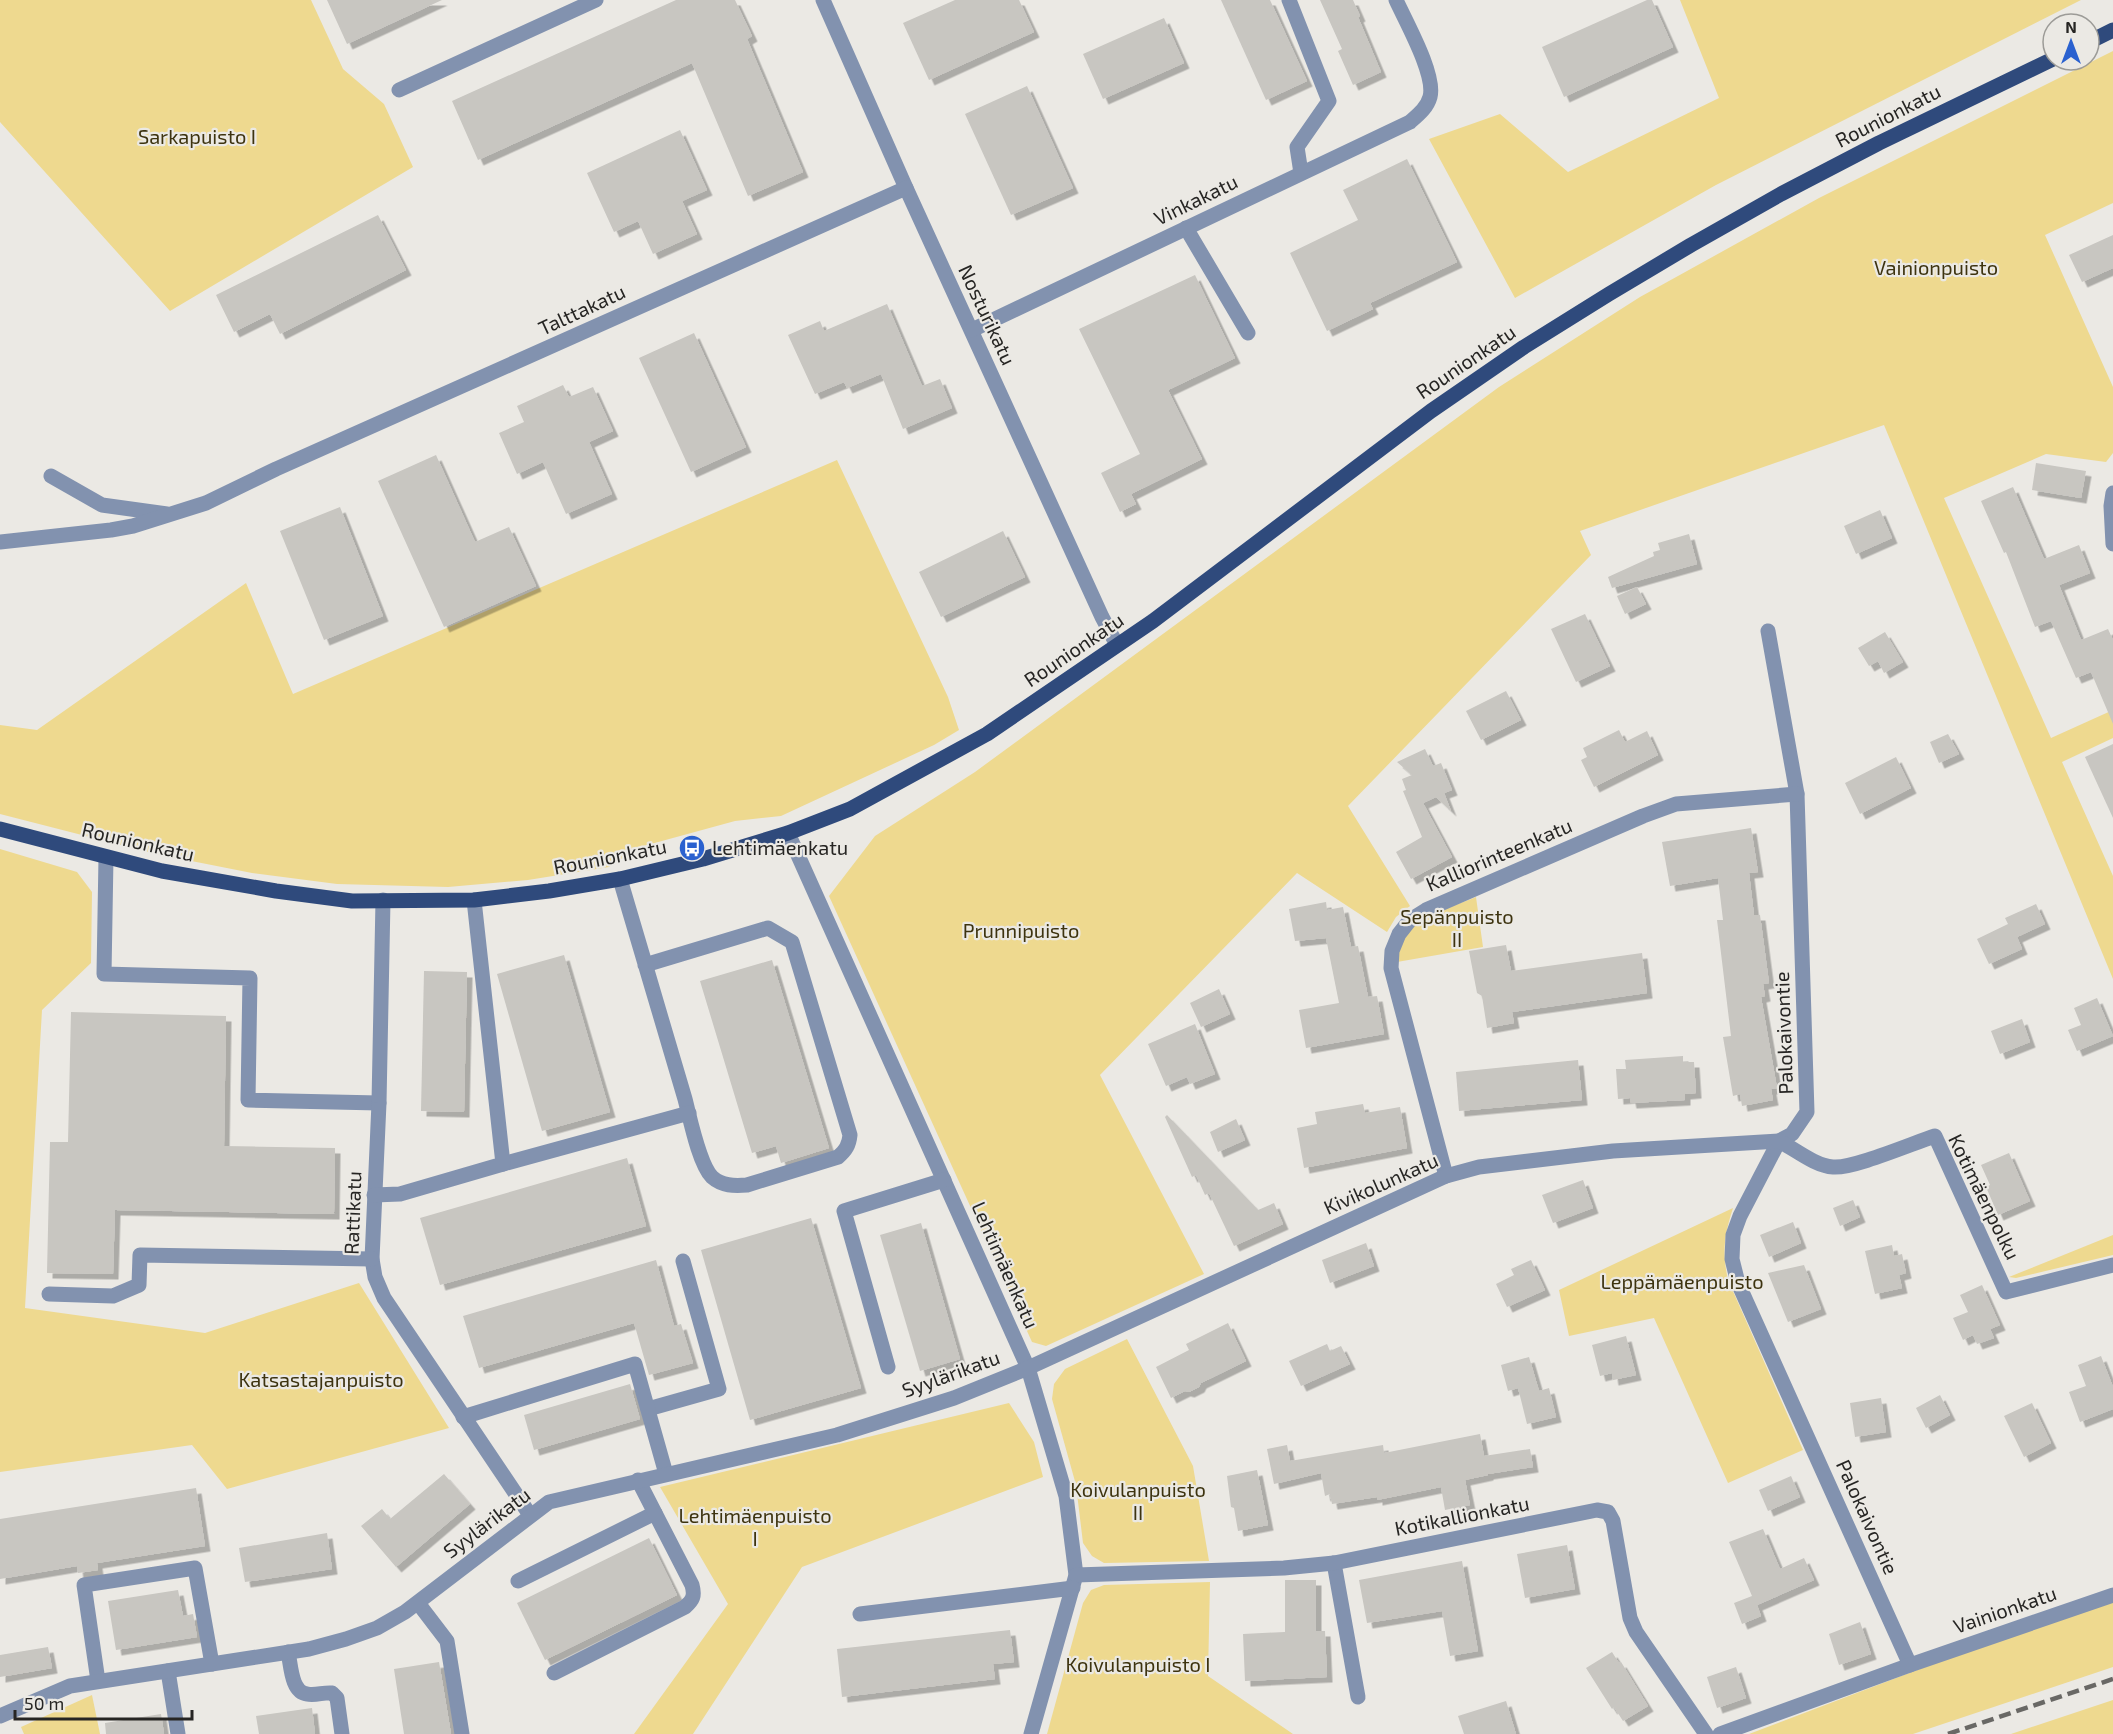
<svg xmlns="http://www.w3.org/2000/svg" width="2113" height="1734" viewBox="0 0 2113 1734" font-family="'Exo 2',sans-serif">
<defs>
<filter id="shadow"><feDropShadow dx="5.5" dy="5.5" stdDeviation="0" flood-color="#0004"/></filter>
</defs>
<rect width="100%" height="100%" fill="#ebe9e4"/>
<!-- green -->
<g fill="#eed98f">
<path d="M0 0H311L343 69 384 104 413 167 170 311 0 122Z"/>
<path d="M1680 0H2081L1716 185 1515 298 1429 139 1500 114 1568 172 1719 98Z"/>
<path d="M2113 51V203L2045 235 2113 387V453L2106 462 2046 454 1944 498 2051 738 2113 710V738L2062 762 2113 876V979L1884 425 1580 531 1591 555 1348 806 1410 906 1396 917 1387 932 1297 873 1100 1075 1204 1274 1046 1346 1032 1342 829 896 875 836 975 772 1499 387 1640 297 1819 198Z"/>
<path d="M837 460 948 697 959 730 934 745 781 816 735 821 640 847 609 867 528 880 448 887 337 884 252 873 156 854 0 814V725L37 730 246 583 293 694Z"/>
<path d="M0 849 77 872 92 892 91 963 42 1010 25 1308 205 1333 359 1283 449 1428 227 1489 192 1445 0 1472Z"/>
<path d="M1476 897 1483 947 1397 962C1402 918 1440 912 1476 897Z"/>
<path d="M1733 1208C1724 1236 1722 1252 1728 1280L1803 1450 1728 1483 1654 1318 1569 1336 1559 1290Z"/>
<path d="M2113 1235V1255L2016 1278 2009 1277Z"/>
<path d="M1127 1339 1193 1466 1209 1561 1104 1563 1092 1556 1083 1543 1076 1485 1052 1399 1054 1384 1065 1369Z"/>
<path d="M1009 1403 1034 1442 1043 1477 802 1567 693 1734H634L728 1604 660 1487Z"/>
<path d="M1210 1582 1208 1676 1293 1734H1047L1083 1603 1091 1590 1104 1585Z"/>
<path d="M2113 1601V1667L1913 1734H1749L1925 1667Z"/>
<path d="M92 1695 100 1734H24L21 1727Z"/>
<path d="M2113 1700V1734H2011Z"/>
</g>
<!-- building -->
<g fill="#c8c6c1" filter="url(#shadow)">
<path d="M327 0H442L347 44Z"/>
<path d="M676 0H735L752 36 747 39 803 172 748 196 692 63 478 160 452 101Z"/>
<path d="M955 0H1019L1034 32 929 80 903 23Z"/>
<path d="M1221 0H1270L1307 81 1266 100Z"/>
<path d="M1320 0H1353L1360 16 1358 17 1381 72 1353 85 1338 51 1342 49Z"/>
<path d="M1647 0H1652L1673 47 1564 97 1542 47Z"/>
<path d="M1164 18 1184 63 1103 99 1083 54Z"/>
<path d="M1027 86 1073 188 1011 215 965 114Z"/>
<path d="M680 130 707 190 682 201 697 234 653 254 638 221 614 232 587 173Z"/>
<path d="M1407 159 1457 262 1370 303 1373 309 1327 331 1290 253 1358 220 1343 190Z"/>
<path d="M378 215 406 270 280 334 270 314 234 332 216 295Z"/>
<path d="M2113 235V268L2082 282 2069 255Z"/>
<path d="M1195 275 1235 358 1168 390 1202 459 1131 494 1136 504 1120 512 1101 473 1140 454 1079 329Z"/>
<path d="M887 304 922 386 940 379 952 408 903 429 881 374 847 388 844 382 815 394 788 335 820 321 824 331Z"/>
<path d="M694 333 746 447 691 472 639 358Z"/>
<path d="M563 385 569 397 593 387 613 431 589 442 612 494 566 514 543 462 517 474 499 433 524 422 517 406Z"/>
<path d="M436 455 475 542 509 527 536 586 444 627 378 481Z"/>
<path d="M2036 463 2086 471 2081 498 2032 490Z"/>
<path d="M2013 487 2044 559 2079 545 2090 573 2059 585 2081 640 2108 629 2113 640V724L2091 672 2076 678 2051 621 2035 627 2006 552 2004 553 1981 501Z"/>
<path d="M340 507 383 616 324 640 280 531Z"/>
<path d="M1880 510 1892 538 1856 554 1844 526Z"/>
<path d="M1003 531 1025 577 941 617 919 572Z"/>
<path d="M1689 534 1697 564 1612 588 1608 577 1654 556 1653 552 1660 550 1658 543Z"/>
<path d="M1637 587 1646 604 1625 614 1617 596Z"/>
<path d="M1585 614 1610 666 1576 682 1551 629Z"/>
<path d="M1885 632 1903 662 1884 673 1878 661 1869 666 1858 648Z"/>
<path d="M1506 691 1521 720 1481 740 1466 711Z"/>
<path d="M1619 730 1625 742 1647 731 1658 755 1594 787 1581 760 1587 757 1583 748Z"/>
<path d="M1948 734 1959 754 1939 763 1930 742Z"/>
<path d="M2113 744V818L2085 757Z"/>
<path d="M1425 749 1433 766 1441 763 1452 790 1444 793 1451 811 1436 797 1423 803 1452 857 1411 879 1396 852 1422 837 1403 791 1406 790 1402 779 1412 775 1397 762Z"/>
<path d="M1896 757 1911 788 1860 814 1845 783Z"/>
<path d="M1751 828 1758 872 1749 873 1754 915H1760L1769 983 1763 984 1765 996 1761 997 1777 1088 1771 1089 1773 1100 1742 1106 1740 1094 1733 1096 1723 1037 1731 1036 1717 920H1723L1718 878 1670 886 1662 842Z"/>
<path d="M1326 902 1327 910 1343 907 1351 947 1358 946 1368 997 1377 996 1384 1034 1306 1048 1299 1010 1339 1003 1326 938 1295 941 1289 909Z"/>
<path d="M2036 904 2045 924 2017 937 2022 949 1989 964 1977 939 2008 924 2005 918Z"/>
<path d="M1506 945 1511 971 1642 953 1647 993 1512 1012 1514 1023 1487 1028 1482 996 1477 993 1469 951Z"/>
<path d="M564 955 610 1112 542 1131 497 974Z"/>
<path d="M772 960 829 1148 781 1163 776 1146 752 1153 700 981Z"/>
<path d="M424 971 467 972 464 1112 421 1111Z"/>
<path d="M1219 989 1230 1014 1201 1027 1190 1003Z"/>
<path d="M2097 998 2113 1036 2077 1051 2068 1030 2081 1025 2074 1008Z"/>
<path d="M71 1012 226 1016 224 1146 335 1148 334 1214 115 1210 113 1274 47 1273 50 1142H68Z"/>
<path d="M2022 1019 2030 1042 2000 1054 1991 1031Z"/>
<path d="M1195 1024 1215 1074 1190 1084 1187 1077 1166 1086 1148 1044Z"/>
<path d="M1683 1056V1062H1694L1696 1093 1685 1094V1100L1631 1103 1630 1098 1618 1099 1616 1069H1626L1625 1060Z"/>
<path d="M1578 1060 1582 1100 1459 1111 1456 1072Z"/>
<path d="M1363 1104 1365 1113 1400 1107 1407 1148 1304 1168 1297 1128 1317 1124 1315 1112Z"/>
<path d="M1167 1115 1258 1210 1274 1203 1283 1224 1234 1246 1209 1193 1205 1195 1196 1175 1192 1177 1165 1117Z"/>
<path d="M1236 1119 1245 1140 1218 1152 1210 1132Z"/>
<path d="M2009 1153 2030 1201 1998 1215 1986 1187 1990 1185 1981 1165Z"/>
<path d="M627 1158 646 1226 440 1285 420 1218Z"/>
<path d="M1583 1180 1593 1208 1553 1223 1542 1195Z"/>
<path d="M1853 1200 1860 1217 1840 1226 1833 1208Z"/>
<path d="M811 1218 861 1388 750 1420 701 1250Z"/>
<path d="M1793 1222 1801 1243 1769 1257 1760 1235Z"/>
<path d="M921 1223 960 1359 920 1371 880 1235Z"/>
<path d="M1366 1243 1374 1266 1330 1283 1322 1260Z"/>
<path d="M1892 1245 1894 1256 1902 1254 1906 1273 1899 1275 1902 1288 1875 1294 1865 1251Z"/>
<path d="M656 1260 674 1326 681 1324 693 1363 649 1375 634 1323 479 1368 463 1316Z"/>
<path d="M1531 1260 1545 1290 1507 1307 1496 1284 1514 1275 1511 1269Z"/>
<path d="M1804 1265 1821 1309 1788 1322 1768 1273Z"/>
<path d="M1982 1285 2000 1325 1990 1329 1994 1338 1977 1344 1973 1335 1963 1340 1953 1318 1968 1312 1960 1295Z"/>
<path d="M1228 1323 1246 1361 1201 1383 1199 1387 1189 1392 1185 1391 1171 1398 1156 1367 1189 1350 1186 1344Z"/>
<path d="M1626 1336 1636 1375 1613 1380 1612 1373 1600 1376 1592 1345Z"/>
<path d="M1327 1344 1330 1351 1341 1346 1350 1364 1301 1386 1289 1361Z"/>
<path d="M2101 1356 2113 1387V1409L2080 1422 2069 1392 2086 1386 2078 1365Z"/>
<path d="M1529 1357 1539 1391 1549 1388 1556 1417 1527 1424 1518 1388 1508 1391 1501 1365Z"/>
<path d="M630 1384 640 1419 534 1450 524 1415Z"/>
<path d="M1940 1395 1950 1415 1926 1428 1916 1408Z"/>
<path d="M1881 1398 1886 1432 1855 1437 1850 1403Z"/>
<path d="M2032 1403 2051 1443 2024 1457 2004 1416Z"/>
<path d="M1480 1434 1484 1456 1530 1449 1533 1467 1488 1474V1475L1465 1480 1470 1505 1445 1510 1441 1487 1377 1500V1497L1332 1504 1330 1494 1325 1496 1321 1473 1274 1484 1267 1449 1287 1445 1290 1461 1383 1445 1384 1453Z"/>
<path d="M1257 1470 1268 1525 1238 1531 1234 1508 1231 1507 1227 1476Z"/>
<path d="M444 1474 470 1504 396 1567 361 1526 382 1509 390 1519Z"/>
<path d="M1791 1476 1800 1497 1768 1511 1759 1490Z"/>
<path d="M196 1488 205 1546 97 1563 98 1570 78 1573 77 1566 0 1579V1519Z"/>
<path d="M1763 1529 1780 1569 1804 1558 1814 1580 1757 1605 1761 1616 1742 1624 1734 1603 1752 1596 1729 1542Z"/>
<path d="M327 1533 332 1569 245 1582 239 1548Z"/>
<path d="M649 1538 677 1595 545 1660 517 1603Z"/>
<path d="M1567 1545 1575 1589 1525 1598 1517 1554Z"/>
<path d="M1462 1561 1478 1651 1450 1656 1442 1611 1367 1623 1359 1580Z"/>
<path d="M1285 1580H1316V1631H1325L1327 1677 1245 1681 1243 1634 1285 1632Z"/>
<path d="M178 1590 183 1616 193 1614 197 1637 116 1650 108 1601Z"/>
<path d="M1860 1622 1871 1654 1839 1665 1829 1634Z"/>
<path d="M1010 1630 1014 1662 993 1664 995 1679 842 1697 837 1649Z"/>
<path d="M48 1647 52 1668 0 1677V1655Z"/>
<path d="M1612 1652 1619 1663 1621 1662 1648 1706 1623 1721 1614 1707 1612 1709 1586 1668Z"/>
<path d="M439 1662 451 1734H404L394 1669Z"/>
<path d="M1736 1667 1746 1698 1717 1708 1707 1677Z"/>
<path d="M1506 1701 1516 1734H1464L1458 1716Z"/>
<path d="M312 1708 315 1734H259L256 1716Z"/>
<path d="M161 1714 164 1734H106L105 1723Z"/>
</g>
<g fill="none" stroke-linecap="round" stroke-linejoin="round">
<!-- minor -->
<g stroke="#8292af" stroke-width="15">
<path d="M823 0 906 188 1102 617 1117 645"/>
<path d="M1289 0 1329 101 1297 147 1301 173"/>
<path d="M399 90 596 0"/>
<path d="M1186 228 1248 333"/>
<path d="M972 330 1410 122C1418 115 1427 108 1430 97 1436 75 1406 22 1396 0"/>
<path d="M51 476 102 505 167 514"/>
<path d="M2113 493 2111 506 2113 544"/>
<path d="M0 542 111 530 133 526 206 503 276 469 906 188"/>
<path d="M1768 631 1797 794 1807 1112 1792 1134 1779 1141 1740 1216 1733 1235 1732 1259 1738 1283 1910 1665"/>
<path d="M788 833 1028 1368 1066 1496 1076 1575 1031 1734"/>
<path d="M106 857 104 974 250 978 248 1100 379 1103"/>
<path d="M620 879C642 952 663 1026 685 1099 690 1118 699 1164 712 1177 722 1186 734 1186 747 1185L838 1157C846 1150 849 1145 850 1135L792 942 768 928 645 965"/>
<path d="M383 900 379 1103 372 1259 375 1277 384 1298 530 1515"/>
<path d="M503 1164 689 1113"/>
<path d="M1446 1176 1391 968 1392 951 1399 934 1410 920 1426 910 1643 816 1676 804 1797 794"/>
<path d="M374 1195 400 1194 503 1164 474 900"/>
<path d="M49 1294 113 1296 139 1285 140 1255 372 1259"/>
<path d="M888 1367 844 1211 944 1180"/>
<path d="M648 1409 719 1389 683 1261"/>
<path d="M463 1417 635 1364 666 1474"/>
<path d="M1334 1563 1358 1697"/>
<path d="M1076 1575 1284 1568 1334 1563 1597 1510 1608 1512 1613 1521 1630 1618 1636 1632 1706 1734"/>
<path d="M518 1581 655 1513"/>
<path d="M418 1603 447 1641 462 1734"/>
<path d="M860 1614 1073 1588"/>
<path d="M288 1652C291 1665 291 1692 307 1694 315 1696 324 1692 332 1693L337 1698 342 1734"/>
<path d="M168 1671 178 1734"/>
<path d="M554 1673 685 1607C693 1600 695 1596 692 1585L638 1480"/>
<path d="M98 1681 84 1585 195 1568 212 1664"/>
<path d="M0 1716 70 1686 309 1649 346 1639 377 1628 405 1612 549 1502 837 1435 954 1398 1028 1368 1446 1176 1479 1167 1613 1151 1779 1141C1795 1149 1815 1166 1833 1167 1853 1169 1913 1143 1935 1136L2006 1292 2113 1265"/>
<path d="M1720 1734 1910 1665 2113 1595"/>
</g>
<!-- major -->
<g stroke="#2f4a7c" stroke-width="15">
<path d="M2089 42 2113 30"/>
<path d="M0 829 162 871 276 891 352 901 474 900 549 891 620 879 703 859 788 833 850 809 987 734 1153 621 1431 411 1524 347 1609 294 1691 245 1781 194 1879 143 2053 59"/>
</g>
<!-- rail -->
<path stroke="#696865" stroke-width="4.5" stroke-dasharray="12 6" stroke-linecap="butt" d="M1948 1734 2113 1679"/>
</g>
<!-- icons -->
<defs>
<symbol id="bus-disc" viewBox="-11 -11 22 22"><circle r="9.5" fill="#2a61cf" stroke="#ebe9e4"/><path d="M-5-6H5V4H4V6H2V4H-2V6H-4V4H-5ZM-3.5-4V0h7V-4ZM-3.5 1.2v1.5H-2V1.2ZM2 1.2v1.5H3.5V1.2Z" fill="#fff"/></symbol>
</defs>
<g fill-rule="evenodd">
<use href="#bus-disc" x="677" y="833" width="30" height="30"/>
</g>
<g text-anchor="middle" stroke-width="4.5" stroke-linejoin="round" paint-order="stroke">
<!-- street labels -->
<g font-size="20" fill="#262523" stroke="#ebe9e4">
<text transform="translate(1888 116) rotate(-27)" y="7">Rounionkatu</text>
<text transform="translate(1196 200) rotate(-26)" y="7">Vinkakatu</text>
<text transform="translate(582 310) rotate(-25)" y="7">Talttakatu</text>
<text transform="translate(987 315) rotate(65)" y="7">Nosturikatu</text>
<text transform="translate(1466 362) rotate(-34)" y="7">Rounionkatu</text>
<text transform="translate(1074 650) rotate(-34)" y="7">Rounionkatu</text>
<text transform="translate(138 842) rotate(13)" y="7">Rounionkatu</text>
<text transform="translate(1499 855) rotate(-23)" y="7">Kalliorinteenkatu</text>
<text transform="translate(610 857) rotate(-11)" y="7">Rounionkatu</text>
<text transform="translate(1784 1033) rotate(-92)" y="7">Palokaivontie</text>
<text transform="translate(1381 1184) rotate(-24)" y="7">Kivikolunkatu</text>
<text transform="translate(1984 1197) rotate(64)" y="7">Kotimäenpolku</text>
<text transform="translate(353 1213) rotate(-88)" y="7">Rattikatu</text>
<text transform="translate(1005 1265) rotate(66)" y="7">Lehtimäenkatu</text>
<text transform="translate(951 1374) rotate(-20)" y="7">Syylärikatu</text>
<text transform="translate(1462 1516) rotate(-11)" y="7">Kotikallionkatu</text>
<text transform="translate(1867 1517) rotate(66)" y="7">Palokaivontie</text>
<text transform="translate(487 1523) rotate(-37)" y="7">Syylärikatu</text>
<text transform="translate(2005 1610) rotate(-19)" y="7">Vainionkatu</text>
</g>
<!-- park labels -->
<g font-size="20" fill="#3d330f" stroke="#ebe9e4">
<text x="197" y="144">Sarkapuisto I</text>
<text x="1936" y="275">Vainionpuisto</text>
<text x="1457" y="924">Sepänpuisto<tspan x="1457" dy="23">II</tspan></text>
<text x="1021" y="938">Prunnipuisto</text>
<text x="1682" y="1289">Leppämäenpuisto</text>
<text x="321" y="1387">Katsastajanpuisto</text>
<text x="1138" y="1497">Koivulanpuisto<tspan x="1138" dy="23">II</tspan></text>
<text x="755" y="1523">Lehtimäenpuisto<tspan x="755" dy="23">I</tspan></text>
<text x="1138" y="1672">Koivulanpuisto I</text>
</g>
<!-- poi labels -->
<g font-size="20" fill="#262523" stroke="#ebe9e4" text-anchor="start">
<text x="712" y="855">Lehtimäenkatu</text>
</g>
</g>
<!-- north arrow -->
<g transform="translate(2071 42)"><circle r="28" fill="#ebe9e4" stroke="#9c9b97" stroke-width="1.5"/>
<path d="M0-4.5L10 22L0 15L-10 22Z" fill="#2a61cf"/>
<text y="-9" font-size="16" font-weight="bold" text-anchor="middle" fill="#262523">N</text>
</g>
<!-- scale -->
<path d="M15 1710v9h177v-9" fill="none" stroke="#262523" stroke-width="3"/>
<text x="24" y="1710" font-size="18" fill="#262523" stroke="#ebe9e4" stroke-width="4.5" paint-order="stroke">50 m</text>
</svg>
